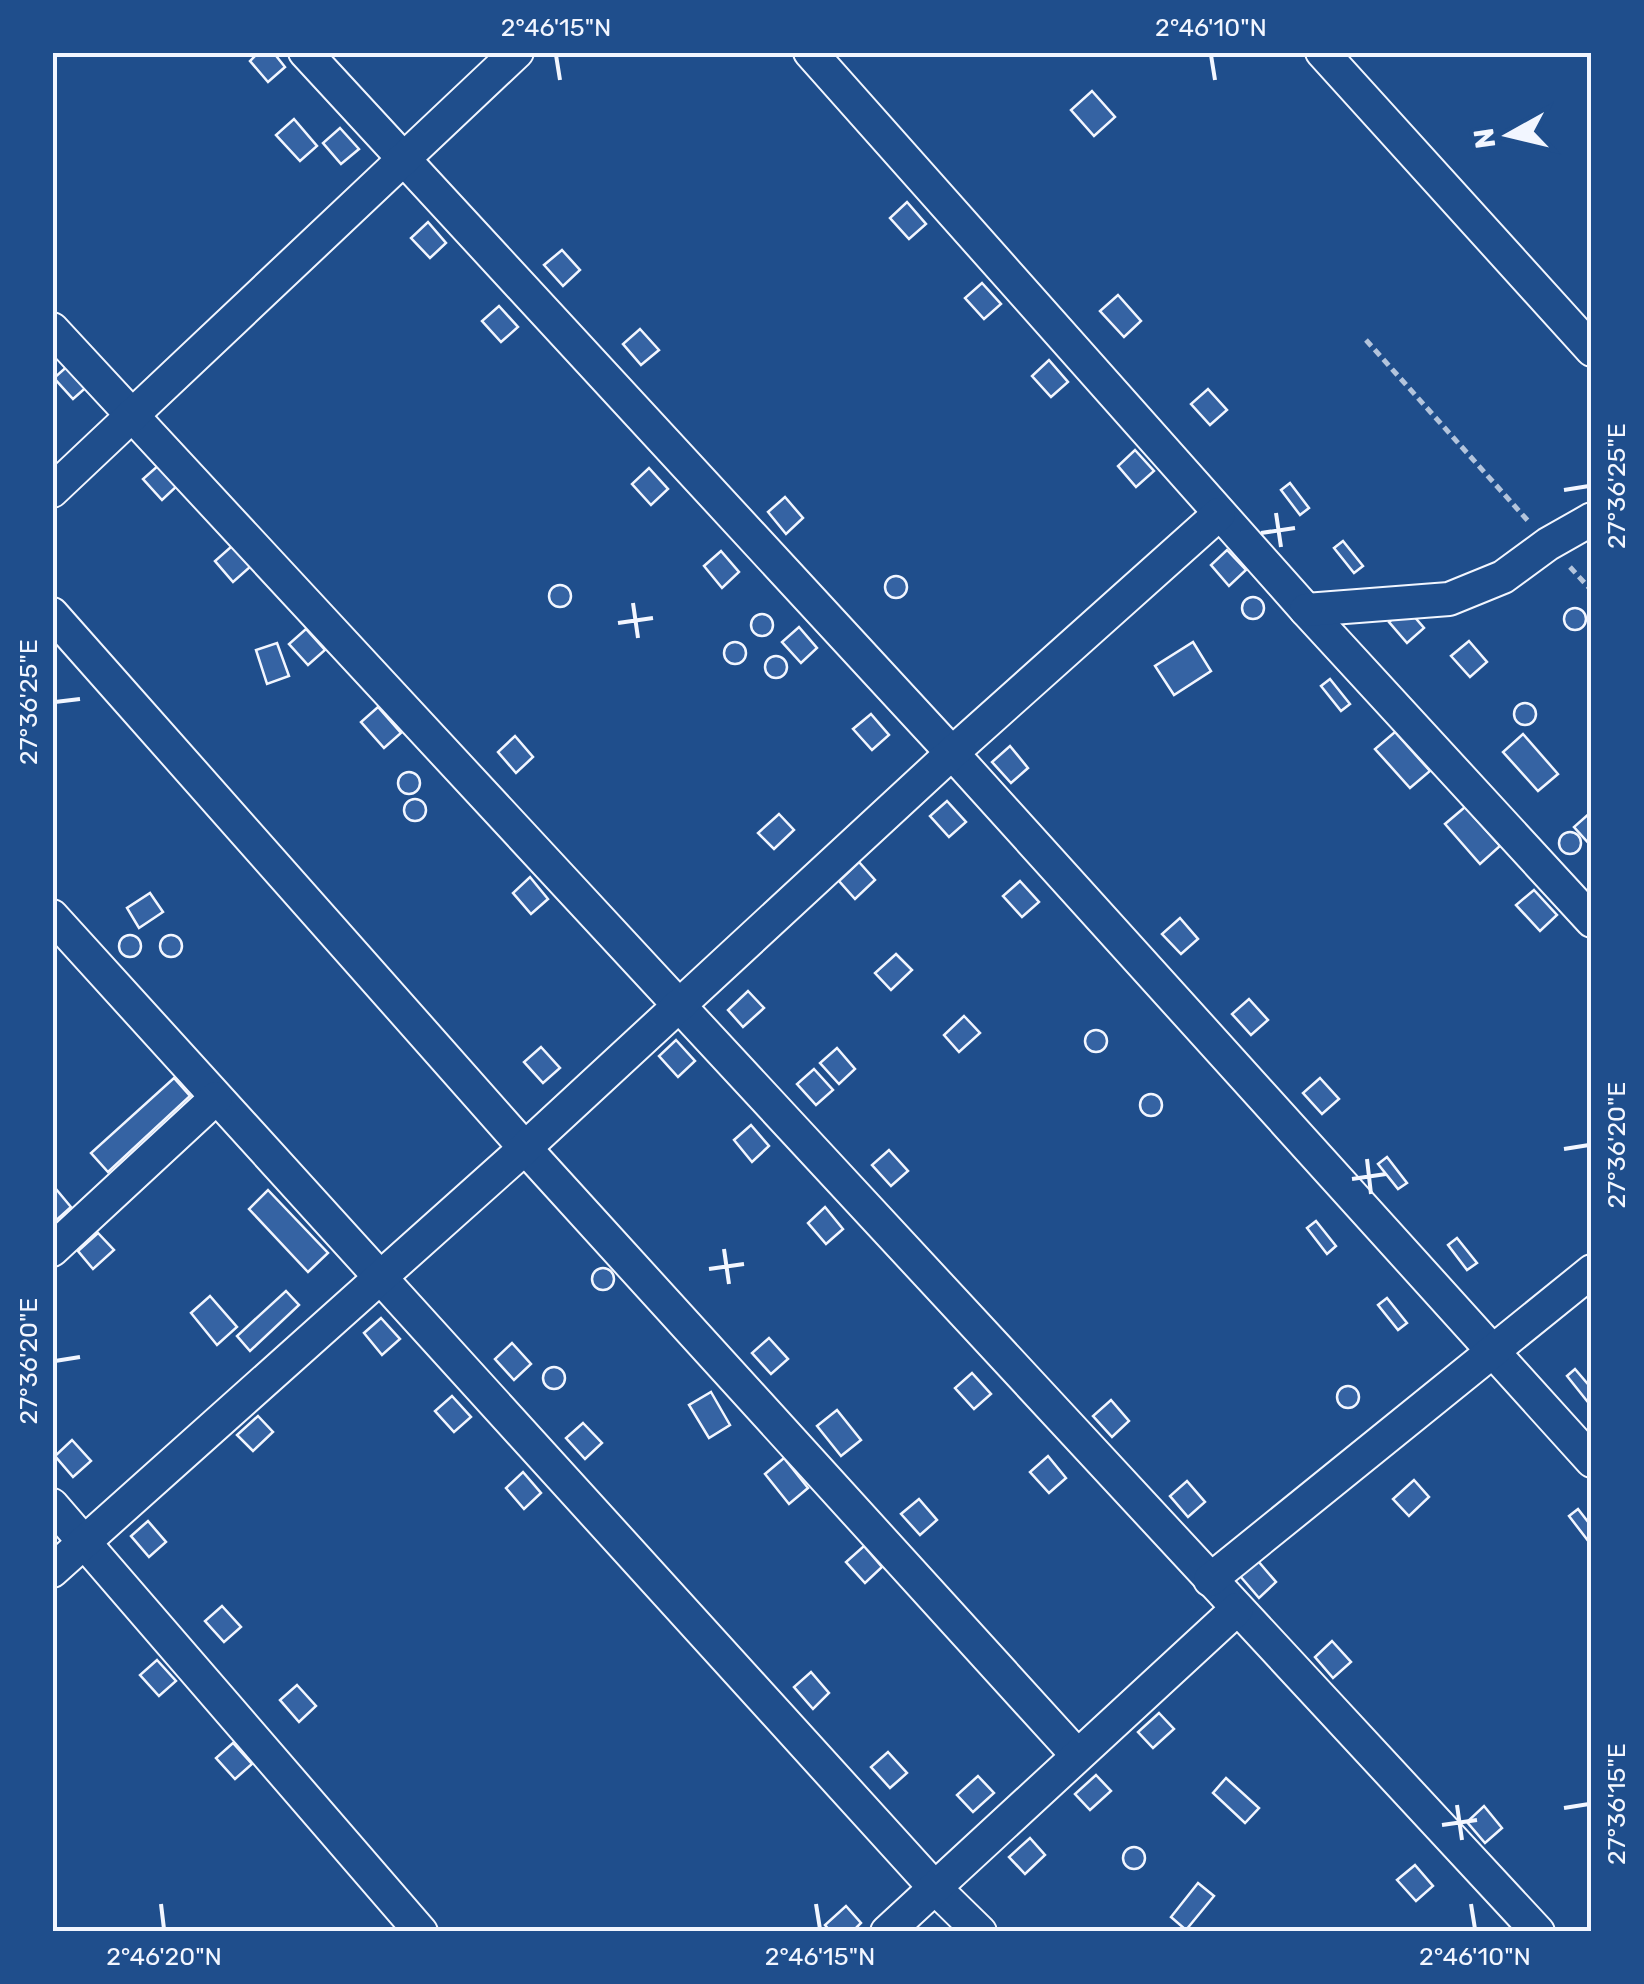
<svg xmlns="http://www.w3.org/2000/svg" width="1644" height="1984" viewBox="0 0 1644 1984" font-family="Rubik,sans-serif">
<rect width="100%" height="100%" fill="#1f4e8c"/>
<!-- building -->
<g fill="#3563a3" stroke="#f2f6ff" stroke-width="2.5">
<path d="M259 52H273L285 67 268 82 250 61Z"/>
<path d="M1092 91 1115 117 1094 136 1071 110Z"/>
<path d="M294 119 317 146 300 161 276 135Z"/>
<path d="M340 128 359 149 341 164 323 143Z"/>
<path d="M907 202 926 224 909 239 890 218Z"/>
<path d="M428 222 446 243 430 258 411 238Z"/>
<path d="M562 250 580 270 563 286 544 265Z"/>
<path d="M982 283 1001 304 984 319 965 298Z"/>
<path d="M1118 295 1141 321 1124 337 1100 311Z"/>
<path d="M499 306 518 327 501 342 482 321Z"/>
<path d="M640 329 659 350 641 365 623 344Z"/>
<path d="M1049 360 1068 382 1051 397 1032 376Z"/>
<path d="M71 363 90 384 73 399 54 378Z"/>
<path d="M1208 389 1227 410 1210 425 1191 404Z"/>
<path d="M1135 450 1154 471 1136 487 1118 466Z"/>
<path d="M160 464 178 485 162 500 143 479Z"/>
<path d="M649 468 668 489 651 505 632 484Z"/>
<path d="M1290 483 1309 508 1300 515 1281 490Z"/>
<path d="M785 497 803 518 786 534 768 512Z"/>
<path d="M1343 541 1363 566 1354 573 1334 548Z"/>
<path d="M232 546 250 567 233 582 215 561Z"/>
<path d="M1227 550 1246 570 1229 586 1211 565Z"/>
<path d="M721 551 739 572 722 588 704 566Z"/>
<circle cx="896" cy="587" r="11"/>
<circle cx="560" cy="596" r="11"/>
<circle cx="1253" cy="608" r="11"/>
<path d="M1406 607 1424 628 1407 643 1389 622Z"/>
<circle cx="1575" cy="619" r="11"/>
<circle cx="762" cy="625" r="11"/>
<path d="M799 627 817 648 801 663 782 642Z"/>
<path d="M306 629 325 650 308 665 289 644Z"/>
<path d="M1469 641 1487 662 1470 677 1451 656Z"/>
<circle cx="735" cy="653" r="11"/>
<path d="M1193 642 1211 671 1174 695 1155 666Z"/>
<path d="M277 643 289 676 267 684 256 650Z"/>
<circle cx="776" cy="667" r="11"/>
<path d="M1330 679 1350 704 1341 711 1321 686Z"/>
<circle cx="1525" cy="714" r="11"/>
<path d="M378 707 401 733 384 748 361 722Z"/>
<path d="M871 714 889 735 872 750 853 729Z"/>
<path d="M1395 732 1430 771 1410 788 1375 749Z"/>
<path d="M1523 734 1558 774 1538 791 1503 752Z"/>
<path d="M515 736 533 757 516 773 498 752Z"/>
<path d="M1010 746 1028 768 1011 783 992 762Z"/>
<circle cx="409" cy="783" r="11"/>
<circle cx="415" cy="810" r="11"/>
<path d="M947 801 966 822 949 837 930 816Z"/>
<path d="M1465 807 1500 846 1480 864 1445 824Z"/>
<path d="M1591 812 1592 813V847L1574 827Z"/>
<path d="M779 814 794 830 774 849 758 833Z"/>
<circle cx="1570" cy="843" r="11"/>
<path d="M859 862 875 880 855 899 839 881Z"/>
<path d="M530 877 548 899 531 914 513 893Z"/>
<path d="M1020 881 1039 902 1022 917 1003 896Z"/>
<path d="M1534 890 1557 915 1540 931 1516 905Z"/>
<path d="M150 893 163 912 139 928 127 908Z"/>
<path d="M1180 918 1198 939 1181 954 1162 934Z"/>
<circle cx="130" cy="946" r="11"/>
<circle cx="171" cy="946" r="11"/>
<path d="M896 954 912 970 891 990 875 973Z"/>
<path d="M748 991 764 1008 743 1027 728 1010Z"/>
<path d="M1249 999 1268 1020 1251 1035 1232 1014Z"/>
<path d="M964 1016 980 1033 959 1052 944 1035Z"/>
<circle cx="1096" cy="1041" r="11"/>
<path d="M676 1040 695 1061 678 1077 659 1056Z"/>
<path d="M541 1047 560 1068 543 1083 524 1062Z"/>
<path d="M837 1048 855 1069 839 1084 820 1063Z"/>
<path d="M814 1069 833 1090 816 1105 797 1084Z"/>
<path d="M174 1078 190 1096 108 1172 91 1153Z"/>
<path d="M1320 1078 1339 1099 1322 1114 1303 1093Z"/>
<circle cx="1151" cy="1105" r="11"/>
<path d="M751 1125 769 1146 752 1162 734 1140Z"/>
<path d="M889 1150 908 1171 891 1186 872 1165Z"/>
<path d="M1387 1157 1407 1183 1398 1189 1378 1164Z"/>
<path d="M56 1189 71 1207 52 1224V1192Z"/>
<path d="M268 1190 328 1253 308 1272 249 1209Z"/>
<path d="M825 1207 843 1229 826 1244 808 1223Z"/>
<path d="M1316 1221 1336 1246 1327 1254 1307 1228Z"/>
<path d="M98 1233 114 1250 93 1269 78 1251Z"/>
<path d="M1457 1238 1477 1263 1467 1270 1448 1245Z"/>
<circle cx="603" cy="1279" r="11"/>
<path d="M286 1291 299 1305 250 1351 237 1336Z"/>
<path d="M210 1296 237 1327 217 1345 191 1313Z"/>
<path d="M1387 1298 1407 1323 1398 1330 1378 1305Z"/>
<path d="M381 1318 400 1339 382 1355 364 1333Z"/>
<path d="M769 1338 788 1359 771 1374 752 1353Z"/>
<path d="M512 1343 531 1364 514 1380 495 1359Z"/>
<circle cx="554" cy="1378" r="11"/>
<path d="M1575 1369 1592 1389V1397L1587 1401 1567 1376Z"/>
<path d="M972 1373 991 1394 974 1409 955 1388Z"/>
<circle cx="1348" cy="1397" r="11"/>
<path d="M711 1392 730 1425 709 1438 689 1405Z"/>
<path d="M452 1396 471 1417 454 1432 435 1411Z"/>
<path d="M1111 1400 1129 1421 1112 1437 1093 1416Z"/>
<path d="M837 1410 861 1440 841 1456 817 1426Z"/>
<path d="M258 1416 273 1432 253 1451 237 1435Z"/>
<path d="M583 1423 602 1443 585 1459 566 1438Z"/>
<path d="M72 1440 91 1461 73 1477 55 1456Z"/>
<path d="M1048 1456 1066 1478 1049 1493 1030 1472Z"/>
<path d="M784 1458 808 1488 789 1504 765 1474Z"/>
<path d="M523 1472 541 1493 524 1509 506 1488Z"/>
<path d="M1414 1480 1429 1497 1409 1516 1393 1499Z"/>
<path d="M1187 1481 1205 1502 1188 1517 1170 1496Z"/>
<path d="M919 1499 937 1520 920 1535 901 1514Z"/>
<path d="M1578 1509 1592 1527 1589 1542 1569 1516Z"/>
<path d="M148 1521 166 1542 149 1557 131 1536Z"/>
<path d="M864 1546 882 1567 865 1583 846 1562Z"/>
<path d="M1258 1561 1276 1582 1259 1598 1240 1576Z"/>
<path d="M222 1606 241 1627 224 1642 205 1621Z"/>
<path d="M1332 1641 1351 1662 1333 1678 1315 1657Z"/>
<path d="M157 1660 176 1681 159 1696 140 1675Z"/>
<path d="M811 1672 829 1693 813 1709 794 1687Z"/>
<path d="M297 1685 316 1706 299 1722 280 1700Z"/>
<path d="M1159 1713 1174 1729 1153 1748 1138 1732Z"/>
<path d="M233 1743 252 1764 235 1779 216 1758Z"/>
<path d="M888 1752 907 1773 890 1788 871 1767Z"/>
<path d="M1096 1775 1111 1791 1090 1810 1075 1794Z"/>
<path d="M978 1776 994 1793 973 1812 957 1795Z"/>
<path d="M1226 1778 1259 1808 1245 1823 1213 1793Z"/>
<path d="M1484 1806 1502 1828 1485 1843 1467 1822Z"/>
<path d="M1030 1838 1045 1855 1025 1874 1009 1857Z"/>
<circle cx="1134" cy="1858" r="11"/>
<path d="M1415 1865 1433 1886 1416 1901 1397 1880Z"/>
<path d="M1198 1883 1214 1896 1186 1930 1171 1917Z"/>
<path d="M846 1906 861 1923 852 1932H831L825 1925Z"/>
</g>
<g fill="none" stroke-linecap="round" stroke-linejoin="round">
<defs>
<g id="minor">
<path d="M305 52 952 753 1592 1461"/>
<path d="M810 52 1306 610 1592 921"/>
<path d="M1322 52 1592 350"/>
<path d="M52 329 1538 1932"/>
<path d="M52 491 517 52"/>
<path d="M1306 610 1449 599 1503 577 1548 544 1592 519"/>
<path d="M52 614 525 1148 1077 1755"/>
<path d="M52 916 935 1888 980 1932"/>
<path d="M52 1250 216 1098"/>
<path d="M52 1505 421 1932"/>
<path d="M52 1571 525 1148 952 753 1219 514"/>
<path d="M1210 1580 1592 1271"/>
<path d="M887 1932 1237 1609"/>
</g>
</defs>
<!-- minor casing -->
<use href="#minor" stroke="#f2f6ff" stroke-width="36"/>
<!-- path -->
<g stroke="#b3c4dc" stroke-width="5" stroke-dasharray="8 5" stroke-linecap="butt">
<path d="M1366 340 1529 522"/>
<path d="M1570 567 1592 591"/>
</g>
<!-- minor -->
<use href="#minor" stroke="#1f4e8c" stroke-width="32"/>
</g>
<!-- ticks -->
<path fill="none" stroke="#f2f6ff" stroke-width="4" d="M556 55 560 80M1211 55 1215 80M1564 490 1589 486M1276 513 1281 547M1261 533 1295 528M633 603 638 638M618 623 653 618M55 702 80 699M1564 1149 1589 1145M1367 1159 1371 1194M1352 1179 1386 1174M724 1249 729 1284M709 1269 744 1264M55 1361 80 1357M1457 1805 1462 1840M1564 1808 1589 1804M1442 1825 1477 1820M161 1904 164 1929M816 1904 820 1929M1471 1904 1475 1929"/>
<!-- border -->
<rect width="1644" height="1984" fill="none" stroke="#1f4e8c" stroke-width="110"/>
<!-- north arrow -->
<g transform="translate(1509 135) rotate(262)" stroke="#1f4e8c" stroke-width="8" paint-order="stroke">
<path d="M0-8L18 38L0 25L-18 38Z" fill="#f2f6ff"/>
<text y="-15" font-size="28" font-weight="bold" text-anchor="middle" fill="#f2f6ff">N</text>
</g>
<rect x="55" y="55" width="1534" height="1874" fill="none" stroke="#f2f6ff" stroke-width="4"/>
<g font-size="25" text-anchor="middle" fill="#f2f6ff">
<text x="556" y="36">2°46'15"N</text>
<text x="1211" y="36">2°46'10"N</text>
<text transform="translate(1616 486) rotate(-90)" y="9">27°36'25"E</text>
<text transform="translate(28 702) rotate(-90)" y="9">27°36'25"E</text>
<text transform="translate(1616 1145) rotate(-90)" y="9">27°36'20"E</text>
<text transform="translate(28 1361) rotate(-90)" y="9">27°36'20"E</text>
<text transform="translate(1616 1804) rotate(-90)" y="9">27°36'15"E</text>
<text x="164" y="1965">2°46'20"N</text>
<text x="820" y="1965">2°46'15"N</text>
<text x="1475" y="1965">2°46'10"N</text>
</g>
</svg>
